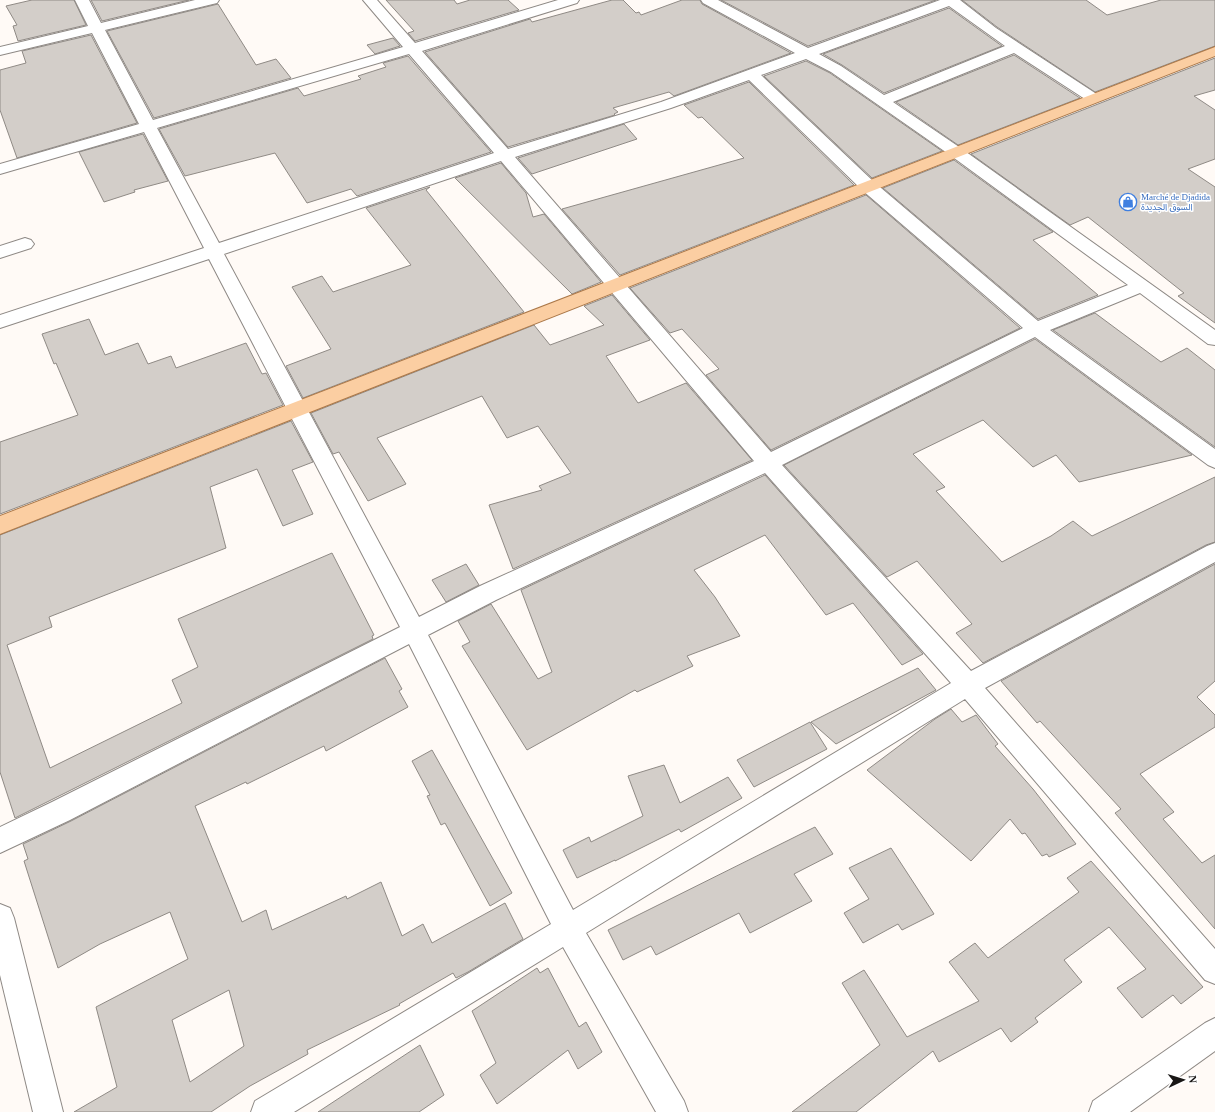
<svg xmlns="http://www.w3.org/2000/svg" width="1215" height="1112" viewBox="0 0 1215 1112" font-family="'Times New Roman','Noto Sans Arabic',serif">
<rect width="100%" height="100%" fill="#fffaf6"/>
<!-- building -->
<g fill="#d3cec9" stroke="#8f8a85" fill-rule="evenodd">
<path d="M32 0H74L86 25 18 41 13 26 17 25 6 6Z"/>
<path d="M91 0H189L102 21Z"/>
<path d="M386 0H454L457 4 470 0H508L519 10 415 41 408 33 414 31Z"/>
<path d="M612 0H623L636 13 639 12 641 15 682 0H700L702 4 791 53 674 96 669 92 613 108 618 112 614 114 615 115 508 147 425 52 530 19 532 22Z"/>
<path d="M721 0H936L808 46Z"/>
<path d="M962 0H1086L1107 15 1161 0H1215V46L1095 92 997 27Z"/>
<path d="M218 4 256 65 276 59 291 78 154 118 107 31Z"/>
<path d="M949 8 1002 46 884 93 842 65 823 54Z"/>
<path d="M91 35 137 123 17 158 0 110V70L26 63 22 51Z"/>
<path d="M393 38 400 46 375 54 367 45Z"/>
<path d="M1014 55 1080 98 958 145 896 102Z"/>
<path d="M408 56 491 152 357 196 351 189 307 203 275 153 185 176 159 129 298 88 304 96 361 79 358 76 386 67 383 63Z"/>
<path d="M1215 58V90L1194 96 1215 110V159L1188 169 1215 187V323L1178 296 1184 293 1088 217 1070 225 971 154Z"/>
<path d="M806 61 830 73 942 151 872 178 764 76Z"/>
<path d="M749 82 854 185 620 275 562 209 744 158 702 117 698 118 684 105Z"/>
<path d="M624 124 637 139 532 174 518 158Z"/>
<path d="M143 134 168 181 134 190 135 192 104 202 79 152Z"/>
<path d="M954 160 1053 232 1033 240 1098 295 1038 319 883 188Z"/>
<path d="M501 163 526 193 533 217 544 214 601 282 572 294 455 178Z"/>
<path d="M430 187 426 190 524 312 303 398 286 366 331 349 292 287 322 276 333 292 411 265 366 208Z"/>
<path d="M866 195 1020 328 771 450 706 375 719 369 682 329 670 333 630 288Z"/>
<path d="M612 295 650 340 606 356 638 403 686 383 752 460 513 569 489 505 542 490 539 486 571 473 538 426 507 438 482 396 377 438 406 484 368 501 339 452 333 454 311 413 534 325 550 345 604 325 584 306Z"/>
<path d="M1095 313 1161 362 1187 348 1215 370V447L1053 330Z"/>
<path d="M89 319 105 355 138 343 148 364 171 356 176 368 246 343 262 374 266 373 283 405 0 514V442L78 415 56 363 54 364 42 334Z"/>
<path d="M1035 339 1192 455 1079 482 1056 455 1033 467 983 420 913 454 945 487 936 491 1002 562 1051 536 1073 521 1092 536 1215 477V542L1206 545 983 663 956 633 972 624 917 561 887 577 784 465Z"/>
<path d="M291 421 313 462 292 470 313 514 283 526 257 469 210 487 226 548 49 617 52 627 7 645 50 768 182 703 172 680 198 667 178 619 332 553 374 635 372 636 373 639 15 818 0 772V535Z"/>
<path d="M765 475 923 654 902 665 853 603 826 615 765 535 694 570 715 597 740 636 687 656 693 666 637 692 635 690 527 750 462 646 470 642 458 621 491 604 538 679 552 672 521 590Z"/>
<path d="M466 564 479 585 446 602 432 580Z"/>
<path d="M1215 564V681L1197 697 1215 715V727L1140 774 1174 812 1163 819 1202 863 1215 855V929L1115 813 1121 809 1040 721 1037 723 1001 681Z"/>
<path d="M385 658 402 689 399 691 408 707 326 751 324 746 247 784 246 782 195 806 242 922 266 910 272 930 346 896 347 899 381 882 402 936 423 924 432 943 505 903 523 939 468 972 456 978 453 973 399 1004 400 1005 307 1050 308 1054 250 1086 211 1112H74L117 1087 96 1007 188 959 170 912 100 944 58 968 24 861 28 859 23 844 71 821ZM229 990 244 1046 190 1082 172 1020Z"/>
<path d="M918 668 936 690 836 744 811 722Z"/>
<path d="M951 709 962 722 976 715 998 744 995 746 1033 789 1076 844 1049 857 1047 854 1042 856 1025 833 1022 834 1010 819 971 861 867 770 935 719Z"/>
<path d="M810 722 827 749 754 787 737 760Z"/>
<path d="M432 750 512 893 490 906 445 823 441 825 427 796 430 795 412 761Z"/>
<path d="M664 765 680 803 728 777 742 798 681 832 679 829 615 861V860L577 878 563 850 589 837 591 842 643 816 628 776Z"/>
<path d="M815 827 833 854 794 874 812 901 750 933 739 913 656 955 651 946 623 960 608 930Z"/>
<path d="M891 848 934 914 902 930 898 924 863 943 844 913 869 899 849 868Z"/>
<path d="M1091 861 1203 987 1181 1004 1173 995 1142 1018 1117 988 1146 969 1109 927 1064 960 1082 982 1035 1018 1038 1022 1011 1042 1001 1028 939 1062 933 1051 856 1112H792L880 1045 842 983 864 970 907 1037 979 1001 949 962 975 943 988 958 1079 892 1067 878Z"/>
<path d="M537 968 540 973 548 968 579 1027 586 1022 602 1052 578 1069 568 1050 497 1104 480 1075 496 1063 472 1011Z"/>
<path d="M420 1045 444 1095 419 1112H318Z"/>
</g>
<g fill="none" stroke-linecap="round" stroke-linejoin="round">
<defs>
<g id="minor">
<path d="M75 0H89L101 23 195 0H219L217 3 105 30 153 120 403 47 363 0H377L415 43 558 0H579L577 3 422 51 508 149 661 102 795 53 703 3 701 0H718L808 48 940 0H960L996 28 1098 95 1101 98 1098 101 1093 103 1088 101 1014 53 893 102 962 149 1215 330V345L1208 344 1140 293 1050 330 1215 449V468L1208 465 1035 337 782 465 971 671 1207 546 1215 543V562L985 688 1215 949V984L1205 980 965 699 586 933 684 1101 688 1112H656L563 947 294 1112H251L255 1101 551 924 409 644 70 820 0 853V827L52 802 400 627 209 259 0 328V315L204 248 144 132 0 174V164L139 124 92 33 0 55V47L88 26ZM949 6 1005 46 884 95 841 66 819 54ZM409 54 494 153 219 243 157 128ZM806 59 831 72 950 155 1128 285 1038 321 874 182 761 75ZM749 80 862 190 1023 328 771 452 515 157 671 108ZM501 161 754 461 480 586 419 617 224 254ZM765 473 951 683 573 910 428 635 496 600Z"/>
<path d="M25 238 31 240 34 244 31 248 0 258V246Z"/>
<path d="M0 904 10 908 14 918 63 1112H33L0 975Z"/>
<path d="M1215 1018V1051L1130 1112H1089L1093 1101 1205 1023Z"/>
</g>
<path id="major" d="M1215 47V56L0 534V516Z"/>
</defs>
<!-- minor casing -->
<use href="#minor" stroke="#8e8985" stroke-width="2"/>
<!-- major casing -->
<use href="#major" stroke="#ab7849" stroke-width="2"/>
<!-- minor -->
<use href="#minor" fill="#fff" fill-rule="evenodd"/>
<!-- major -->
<use href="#major" fill="#fbcea2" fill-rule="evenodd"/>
</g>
<!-- icons -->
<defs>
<symbol id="shop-ring" viewBox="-11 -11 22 22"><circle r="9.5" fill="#fff" stroke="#3f7fe0" stroke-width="1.5"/><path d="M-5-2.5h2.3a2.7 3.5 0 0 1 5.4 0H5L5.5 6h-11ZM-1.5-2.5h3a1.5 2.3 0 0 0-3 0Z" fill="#3f7fe0"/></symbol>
</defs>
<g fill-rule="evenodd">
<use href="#shop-ring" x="1118" y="192" width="20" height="20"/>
</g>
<g text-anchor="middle" stroke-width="3" stroke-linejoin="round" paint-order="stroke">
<!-- far-shop labels -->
<g font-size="9" fill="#366cbe" stroke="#fff" text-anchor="start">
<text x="1141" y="200">Marché de Djadida<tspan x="1141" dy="10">السوق الجديدة</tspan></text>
</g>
</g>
<!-- north arrow -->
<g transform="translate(1183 1080) rotate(86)" stroke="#ffffff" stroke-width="3" paint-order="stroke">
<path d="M0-3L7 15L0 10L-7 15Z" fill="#191716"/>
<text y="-6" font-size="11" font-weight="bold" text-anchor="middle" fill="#191716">N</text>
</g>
</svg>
